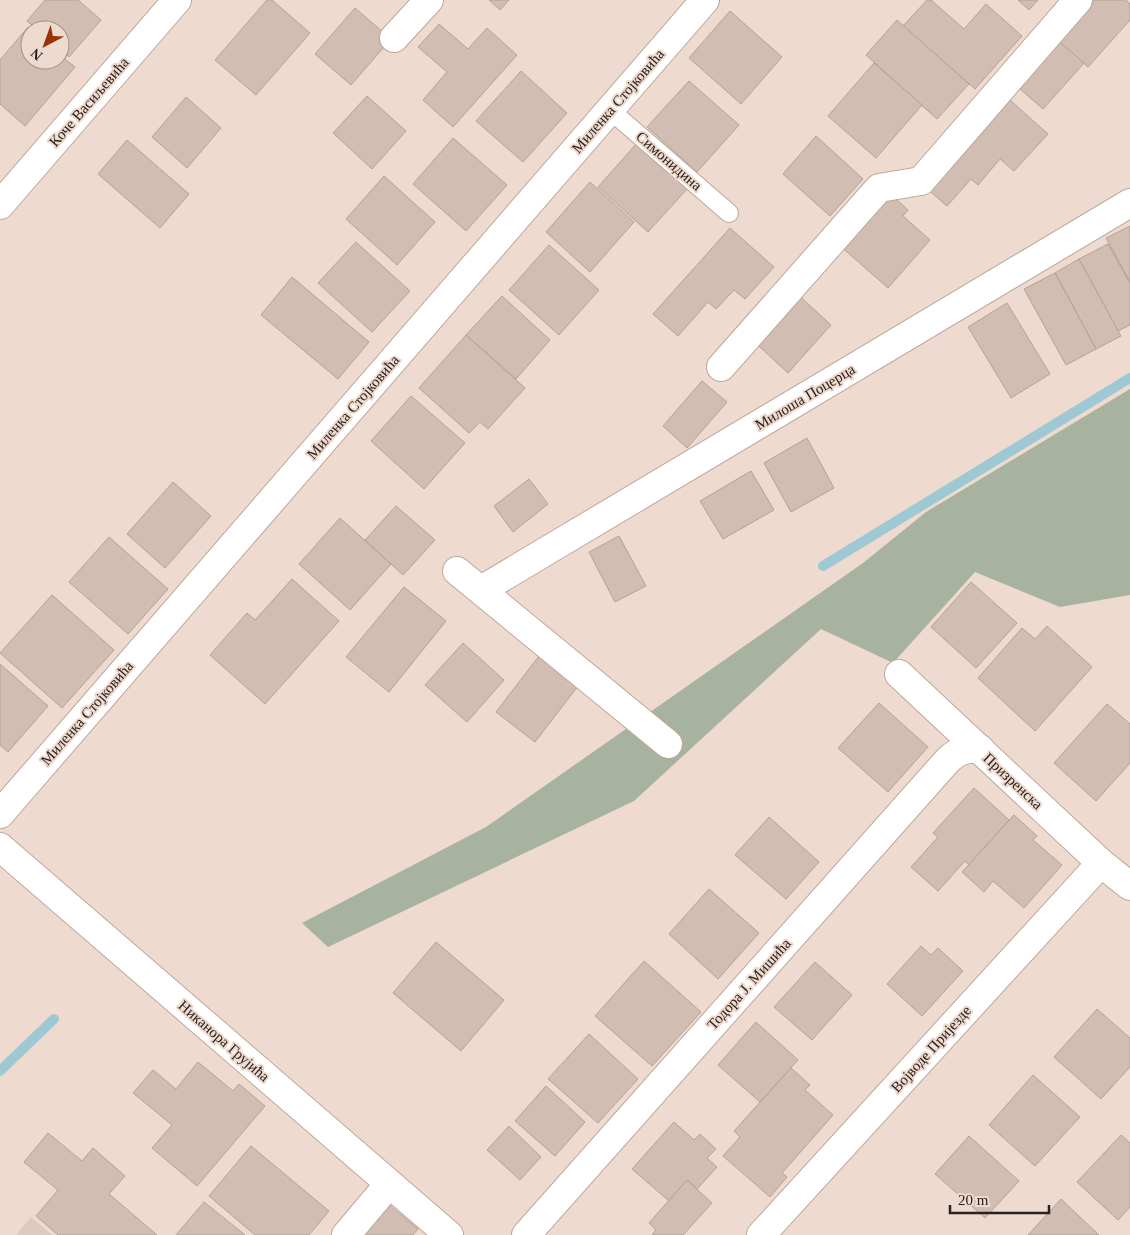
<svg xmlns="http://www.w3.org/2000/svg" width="1130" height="1235" viewBox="0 0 1130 1235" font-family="'Times New Roman',serif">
<rect width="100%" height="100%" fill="#efdacf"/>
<!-- commercial -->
<path fill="#dfc9bd" d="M31 1217 52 1235H16Z"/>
<!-- green -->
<path fill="#a7b39e" d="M1130 389V595L1060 607 975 572 893 663 821 629 634 801 328 947 302 923 486 827 863 563 926 512Z"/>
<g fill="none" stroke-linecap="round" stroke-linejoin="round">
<!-- stream -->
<g stroke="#9ec8d3" stroke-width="10">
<path d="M823 566 1130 378"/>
<path d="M0 1071 54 1019"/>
</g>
</g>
<!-- building -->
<g fill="#d1bdb2" stroke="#b5a196">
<path d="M45 0H78L101 20 69 57 60 49V30H38L27 21Z"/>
<path d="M267 0H272L310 33 256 95 215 60Z"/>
<path d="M489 0H509L500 10Z"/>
<path d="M927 0H931L964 29 986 4 1022 36 975 89 903 26Z"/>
<path d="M1018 0H1038L1029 10Z"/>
<path d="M1087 0H1126L1130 4V20L1088 67 1054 37Z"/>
<path d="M355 8 391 39 351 85 315 54Z"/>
<path d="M730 11 782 57 741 104 689 58Z"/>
<path d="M897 20 969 84 937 119 866 55Z"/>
<path d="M439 24 468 49 487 28 517 55 453 127 423 100 447 72 418 47Z"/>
<path d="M28 27 32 30H30V60H60V55L75 67 25 126 0 104V60Z"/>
<path d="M1060 42 1084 63 1043 109 1019 88Z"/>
<path d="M874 63 922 105 876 158 828 116Z"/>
<path d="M521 71 567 113 523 162 476 121Z"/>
<path d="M689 81 739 125 697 172 647 127Z"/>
<path d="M1002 93 1048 134 1014 171 1000 159 978 185 971 179 947 206 924 186Z"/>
<path d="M367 96 406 131 372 169 333 133Z"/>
<path d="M186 97 221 128 187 168 152 137Z"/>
<path d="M816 136 863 179 830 216 783 174Z"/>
<path d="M453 138 507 185 466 231 413 184Z"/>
<path d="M127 140 189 194 160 228 98 174Z"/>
<path d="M637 143 688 188 648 232 598 187Z"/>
<path d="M384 176 435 222 397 265 346 219Z"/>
<path d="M590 182 634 222 590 272 546 232Z"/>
<path d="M886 190 908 210 903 216 930 240 888 288 838 244Z"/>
<path d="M1130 226V282L1106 238Z"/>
<path d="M730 228 774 267 745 299 734 290 716 309 708 302 678 336 653 314Z"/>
<path d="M356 242 410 291 372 332 318 283Z"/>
<path d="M1108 244 1130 283V325L1118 331 1079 259Z"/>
<path d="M549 245 599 290 559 335 509 290Z"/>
<path d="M1079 259 1121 336 1096 349 1055 273Z"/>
<path d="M1055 273 1096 349 1066 365 1024 289Z"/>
<path d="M292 277 369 342 338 379 261 315Z"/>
<path d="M793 290 831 325 788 373 750 338Z"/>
<path d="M502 296 550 340 516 379 466 335Z"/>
<path d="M1007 303 1050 374 1011 398 968 327Z"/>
<path d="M466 335 525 388 488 429 480 422 469 433 419 388Z"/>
<path d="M702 381 727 402 687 448 663 426Z"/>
<path d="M411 396 465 443 424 489 371 441Z"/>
<path d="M807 438 834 488 791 512 764 463Z"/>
<path d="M751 471 774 510 723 539 700 501Z"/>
<path d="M529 479 548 504 513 532 494 506Z"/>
<path d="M173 482 211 516 165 568 127 534Z"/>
<path d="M396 506 435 540 403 575 365 540Z"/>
<path d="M340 518 391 564 350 610 299 564Z"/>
<path d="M619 536 646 586 615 602 589 552Z"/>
<path d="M109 537 168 589 128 634 69 582Z"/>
<path d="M292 579 339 621 265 704 210 655 247 613 255 620Z"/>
<path d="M971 582 1017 623 976 668 931 627Z"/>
<path d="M404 587 446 621 389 692 346 657Z"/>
<path d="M52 595 114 650 62 708 0 653Z"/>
<path d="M1047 626 1092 667 1035 731 978 678 1022 628 1035 639Z"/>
<path d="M463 643 504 680 467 722 425 685Z"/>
<path d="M539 656 578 686 535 742 496 712Z"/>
<path d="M0 664 48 706 8 752 0 745Z"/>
<path d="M879 703 928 747 888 792 838 748Z"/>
<path d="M1107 704 1130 724V763L1096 801 1054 763Z"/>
<path d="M974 788 1009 820 969 865 965 861 938 891 911 867 938 837 933 833Z"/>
<path d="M1014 815 1037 836 1033 840 1062 865 1024 908 993 881 984 892 962 872Z"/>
<path d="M769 817 819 862 786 899 735 855Z"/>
<path d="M709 889 759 933 718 979 669 934Z"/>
<path d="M436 942 504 1000 461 1051 393 993Z"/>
<path d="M921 946 931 955 938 948 963 971 922 1016 887 984Z"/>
<path d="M644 961 701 1012 652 1066 595 1016Z"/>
<path d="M815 962 852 995 812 1040 774 1007Z"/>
<path d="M1097 1009 1130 1038V1067L1101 1099 1054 1057Z"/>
<path d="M756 1022 798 1060 760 1102 718 1065Z"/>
<path d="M589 1034 638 1079 598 1123 548 1079Z"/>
<path d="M198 1062 233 1091 239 1084 265 1106 197 1186 152 1148 172 1125 133 1093 153 1070 176 1089Z"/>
<path d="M791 1068 810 1085 805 1090 833 1115 782 1173 787 1177 770 1197 723 1156 740 1137 734 1131Z"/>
<path d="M1033 1075 1080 1117 1035 1166 989 1125Z"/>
<path d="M546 1086 585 1122 555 1156 515 1121Z"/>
<path d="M674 1122 694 1140 700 1134 716 1149 707 1158 717 1167 697 1189 687 1180 669 1201 632 1169Z"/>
<path d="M509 1126 541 1157 520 1180 487 1150Z"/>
<path d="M48 1133 82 1161 93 1148 125 1176 109 1194 157 1235H58L36 1216 58 1190 24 1162Z"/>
<path d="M1121 1135 1130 1143V1207L1118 1220 1077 1182Z"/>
<path d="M969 1136 1019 1181 985 1218 935 1174Z"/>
<path d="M251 1146 329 1211 309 1235H255L209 1196Z"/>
<path d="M687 1180 712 1203 683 1235H652L656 1230 649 1223Z"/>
<path d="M1061 1199 1099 1235H1028Z"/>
<path d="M204 1202 245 1235H176Z"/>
<path d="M388 1204 418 1229 413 1235H363Z"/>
</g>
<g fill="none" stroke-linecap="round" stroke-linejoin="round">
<defs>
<path id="service" d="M610 110 729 213"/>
<g id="minor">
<path d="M394 38 429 0"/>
<path d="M0 205 177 0"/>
<path d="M721 367 879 188 921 181 1078 0"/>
<path d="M457 571 668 744"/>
<path d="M481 590 1130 203"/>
<path d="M899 674 1101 863 1130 886"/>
<path d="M0 814 705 0"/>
<path d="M0 847 449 1235"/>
<path d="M346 1235 389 1184"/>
<path d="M526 1235 948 760C959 750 966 748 980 749"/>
<path d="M761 1235 1101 863"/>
</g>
</defs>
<!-- service casing -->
<use href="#service" stroke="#bca89d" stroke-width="20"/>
<!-- minor casing -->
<use href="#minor" stroke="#bca89d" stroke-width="30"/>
<!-- service -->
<use href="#service" stroke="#fff" stroke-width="18"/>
<!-- minor -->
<use href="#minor" stroke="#fff" stroke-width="28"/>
</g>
<g text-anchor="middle" stroke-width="4" stroke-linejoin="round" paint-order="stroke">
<!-- street labels -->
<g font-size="15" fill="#29211d" stroke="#efdacf">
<text transform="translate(618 101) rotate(-49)" y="5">Миленка Стојковића</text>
<text transform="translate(89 102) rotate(-49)" y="5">Коче Васиљевића</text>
<text transform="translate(669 161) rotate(41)" y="5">Симонидина</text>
<text transform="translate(805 397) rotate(-31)" y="5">Милоша Поцерца</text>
<text transform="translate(353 407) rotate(-49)" y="5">Миленка Стојковића</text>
<text transform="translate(87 713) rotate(-49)" y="5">Миленка Стојковића</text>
<text transform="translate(1013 781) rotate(43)" y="5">Призренска</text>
<text transform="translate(749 984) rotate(-48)" y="5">Тодора Ј. Мишића</text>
<text transform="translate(224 1041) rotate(41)" y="5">Никанора Грујића</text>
<text transform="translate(931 1049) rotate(-48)" y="5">Војводе Пријезде</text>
</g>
</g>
<!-- north arrow -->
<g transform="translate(45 45) rotate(221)"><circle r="24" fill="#efdacf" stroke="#a09088"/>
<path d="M0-4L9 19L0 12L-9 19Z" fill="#993500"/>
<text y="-8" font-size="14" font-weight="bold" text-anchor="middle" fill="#29211d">N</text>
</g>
<!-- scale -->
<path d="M950 1205v8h99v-8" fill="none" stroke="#29211d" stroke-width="2.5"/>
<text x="958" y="1205" font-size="15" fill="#29211d" stroke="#efdacf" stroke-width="4" paint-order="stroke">20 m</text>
</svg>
